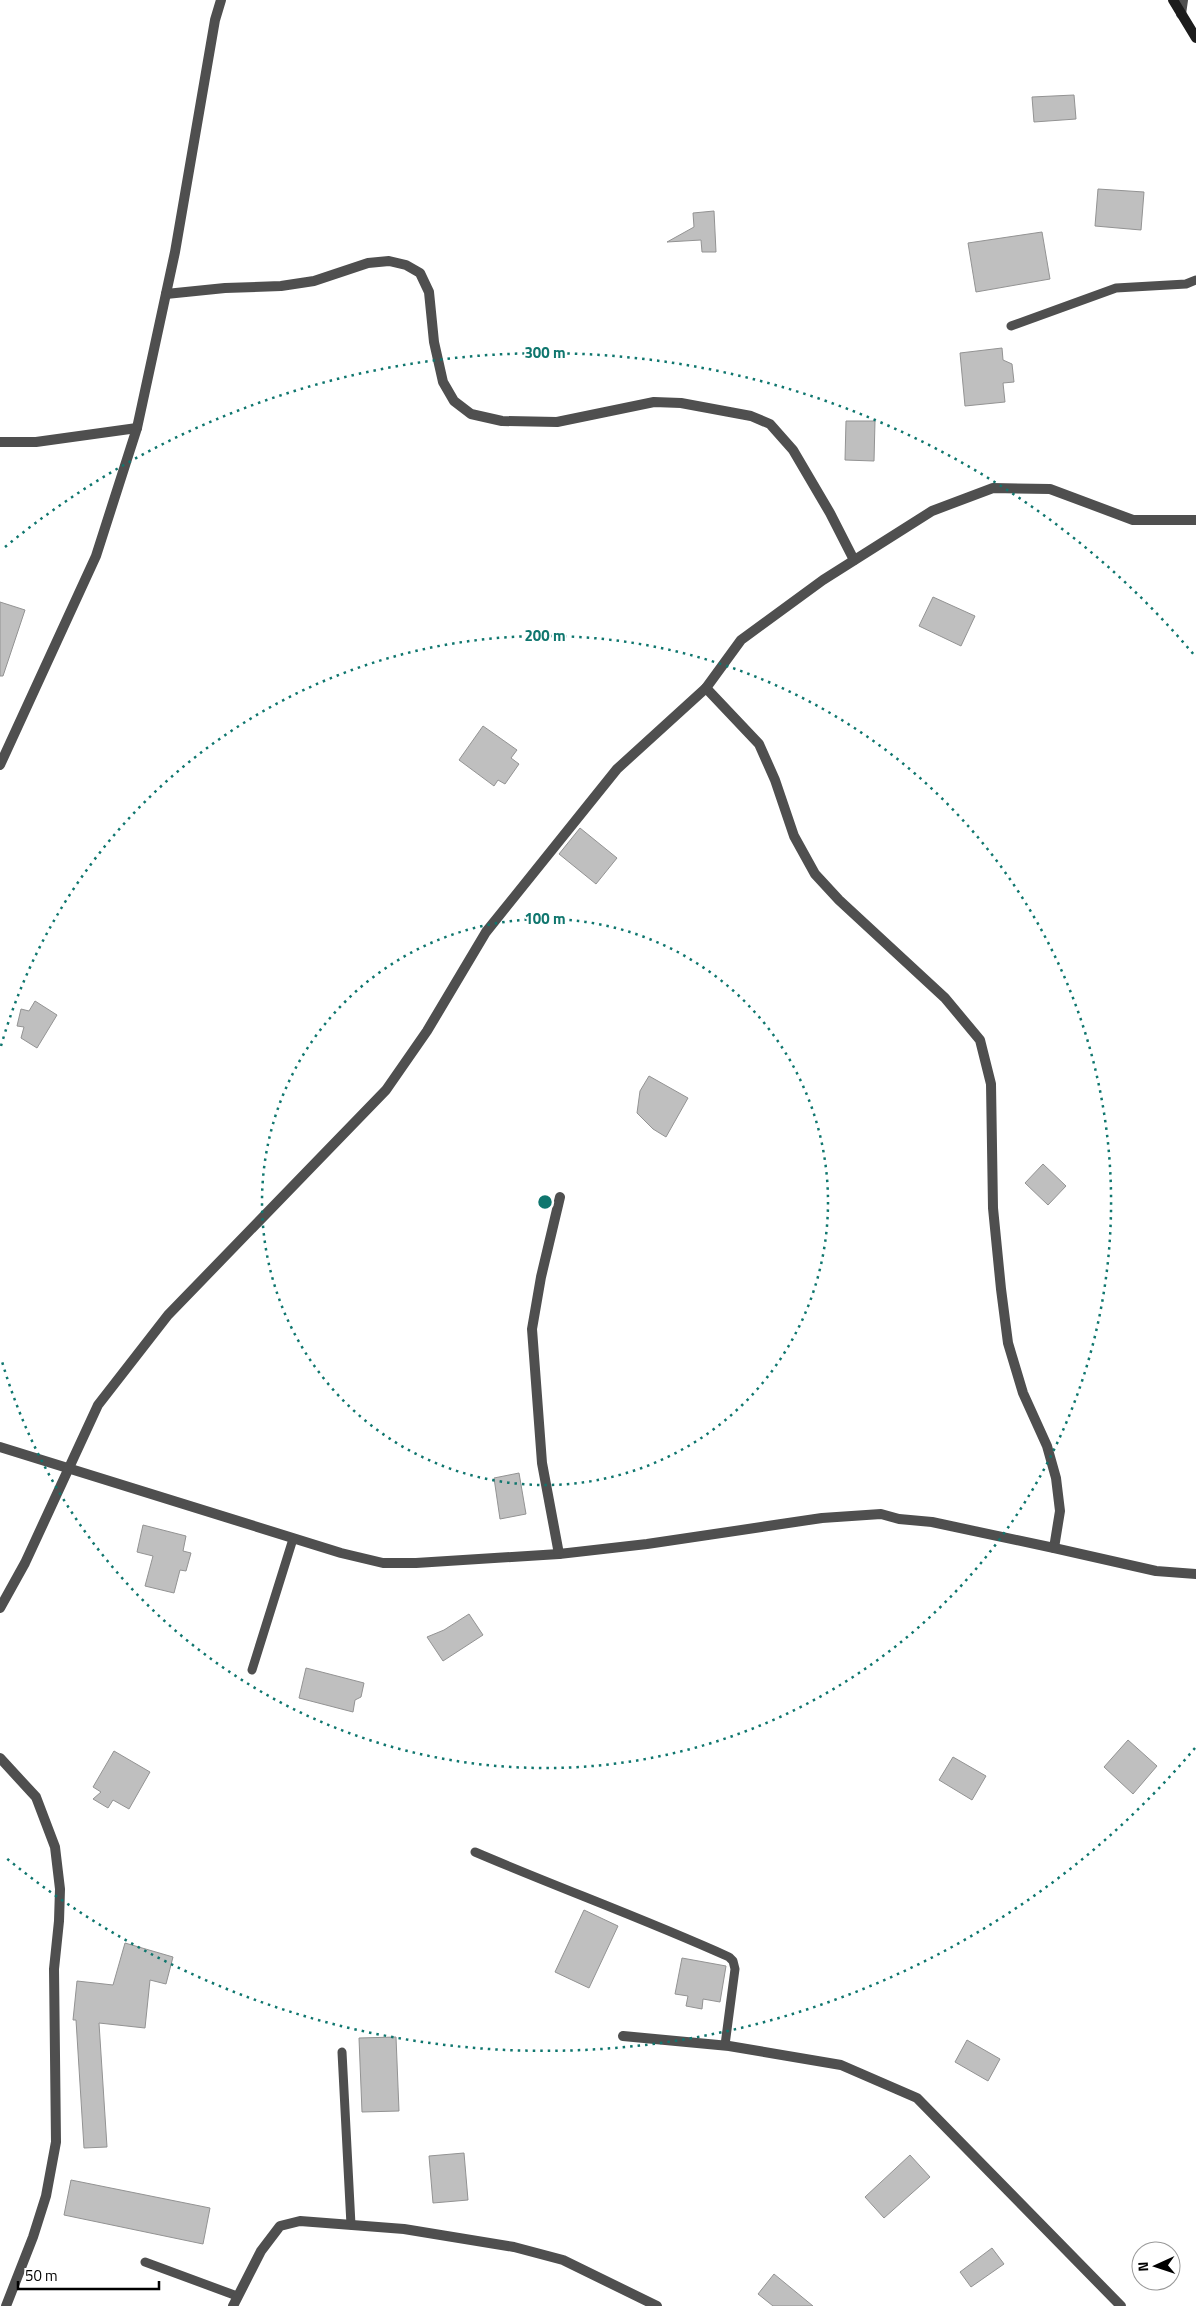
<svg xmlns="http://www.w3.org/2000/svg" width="1196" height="2306" viewBox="0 0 1196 2306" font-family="'Titillium Web',sans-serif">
<rect width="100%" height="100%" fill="#fff"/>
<!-- building -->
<g fill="#bfbfbf" stroke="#939393">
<path d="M1074 95 1076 119 1034 122 1032 97Z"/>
<path d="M1098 189 1144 192 1141 230 1095 226Z"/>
<path d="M714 211 716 252H702L701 240 667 242 694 227 693 213Z"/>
<path d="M1042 232 1050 279 976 292 968 243Z"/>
<path d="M1002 348 1003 360 1012 364 1014 382 1003 383 1005 402 965 406 960 353Z"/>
<path d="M846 421H875L874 461 845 460Z"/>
<path d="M933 597 975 616 961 646 919 626Z"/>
<path d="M0 602 25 610 3 676H0Z"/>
<path d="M483 726 517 750 511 758 519 764 505 784 498 780 494 786 459 760Z"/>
<path d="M580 828 617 858 596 884 559 854Z"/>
<path d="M35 1001 57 1015 37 1048 21 1038 24 1027 17 1026 21 1009 29 1011Z"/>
<path d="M649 1076 688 1098 666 1137 653 1129 637 1113 640 1091Z"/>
<path d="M1043 1164 1066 1186 1048 1205 1025 1183Z"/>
<path d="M519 1473 526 1514 500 1519 494 1478Z"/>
<path d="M143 1525 186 1536 183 1551 191 1553 186 1571 180 1570 174 1593 145 1586 153 1556 137 1552Z"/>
<path d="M469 1614 483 1635 443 1661 427 1637 444 1630Z"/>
<path d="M306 1668 364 1683 361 1697 355 1700 353 1712 299 1698Z"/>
<path d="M1128 1740 1157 1766 1133 1794 1104 1767Z"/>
<path d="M114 1751 150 1772 129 1809 113 1800 108 1808 93 1799 101 1792 93 1787Z"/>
<path d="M953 1757 986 1776 972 1800 939 1780Z"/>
<path d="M584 1910 618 1926 589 1988 555 1972Z"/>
<path d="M125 1943 173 1957 166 1984 150 1980 145 2028 99 2023 107 2147 84 2148 76 2020H73L77 1981 113 1985Z"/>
<path d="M682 1958 726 1966 720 2002 703 1999 702 2009 686 2006 688 1996 675 1994Z"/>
<path d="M396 2037 399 2111 362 2112 359 2038Z"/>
<path d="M967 2040 1000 2059 988 2081 955 2062Z"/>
<path d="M464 2153 468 2200 433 2203 429 2156Z"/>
<path d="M910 2155 930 2177 884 2218 865 2197Z"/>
<path d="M71 2180 210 2208 203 2244 64 2215Z"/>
<path d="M992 2248 1004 2264 971 2287 960 2272Z"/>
<path d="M774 2274 813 2306H773L758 2294Z"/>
</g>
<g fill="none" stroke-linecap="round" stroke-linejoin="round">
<!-- lane -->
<g stroke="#4f4f4f" stroke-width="9">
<path d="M1011 326 1116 288 1186 284 1196 280"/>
<path d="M252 1670 293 1539"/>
<path d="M475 1852C559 1888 645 1919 729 1957L733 1961 735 1969 725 2045"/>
<path d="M342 2052 351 2225"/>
<path d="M145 2262 237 2296"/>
</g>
<!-- street -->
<g stroke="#4f4f4f" stroke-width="10">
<path d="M1181 14 1183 0"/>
<path d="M166 294 225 288 281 286 314 281 368 263 389 261 406 265 420 273 429 292 434 342 443 382 454 401 471 414 502 421 557 422 654 402 681 403 751 416 770 424 793 450 830 513 854 560"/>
<path d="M0 442H36L137 428"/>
<path d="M706 688 759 744 775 780 794 836 815 874 839 900 945 998 980 1040 991 1084 993 1208 1001 1289 1008 1343 1023 1393 1047 1446 1056 1478 1060 1511 1054 1548"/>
<path d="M0 765 96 556 137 428 175 252 215 20 221 0"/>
<path d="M0 1447 341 1553 383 1563H416L559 1554 647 1544 822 1518 881 1514 899 1519 932 1522 1054 1548 1156 1571 1196 1574"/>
<path d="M559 1554 542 1463 532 1329 541 1277 560 1197"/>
<path d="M0 1608 25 1563 98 1405 168 1315 386 1090 427 1031 486 932 617 769 706 688 741 640 823 580 932 511 993 488 1050 489 1133 520H1196"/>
<path d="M0 1758 36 1797 55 1847 60 1889 59 1921 54 1969 56 2142 46 2196 33 2237 6 2306"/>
<path d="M623 2036 729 2046 841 2065 917 2098 1121 2306"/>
<path d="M233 2306 261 2251 280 2226 300 2221 404 2229 514 2247 563 2260 657 2306"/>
</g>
<!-- secondary -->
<path stroke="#1c1c1c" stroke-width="10" d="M1173 0 1196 38"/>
</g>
<!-- distance rings -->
<g fill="none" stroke="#0f766e" stroke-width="2.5" stroke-dasharray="2.5 5">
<circle cx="545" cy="1202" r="283"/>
<path d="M1 1046A566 566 0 1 1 1 1358"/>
<path d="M1195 1748A849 849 0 0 1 5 1857M5 547A849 849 0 0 1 1195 656"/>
</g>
<circle cx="545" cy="1202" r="8" fill="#0f766e" stroke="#fff" stroke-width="2.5"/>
<g font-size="15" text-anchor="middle" font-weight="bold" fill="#0f766e" stroke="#fff" stroke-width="4" stroke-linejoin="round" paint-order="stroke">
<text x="545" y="358">300 m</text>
<text x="545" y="641">200 m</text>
<text x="545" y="924">100 m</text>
</g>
<!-- north arrow -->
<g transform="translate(1156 2266) rotate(267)"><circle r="24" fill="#ffffff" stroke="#999999"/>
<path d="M0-4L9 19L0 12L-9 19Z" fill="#000000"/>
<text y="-8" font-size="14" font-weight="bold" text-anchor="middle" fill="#000000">N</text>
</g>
<!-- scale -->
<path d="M18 2281v8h141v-8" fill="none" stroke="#000000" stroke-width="2.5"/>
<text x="25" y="2281" font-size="15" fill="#000000" stroke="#ffffff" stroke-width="4" paint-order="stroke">50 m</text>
</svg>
